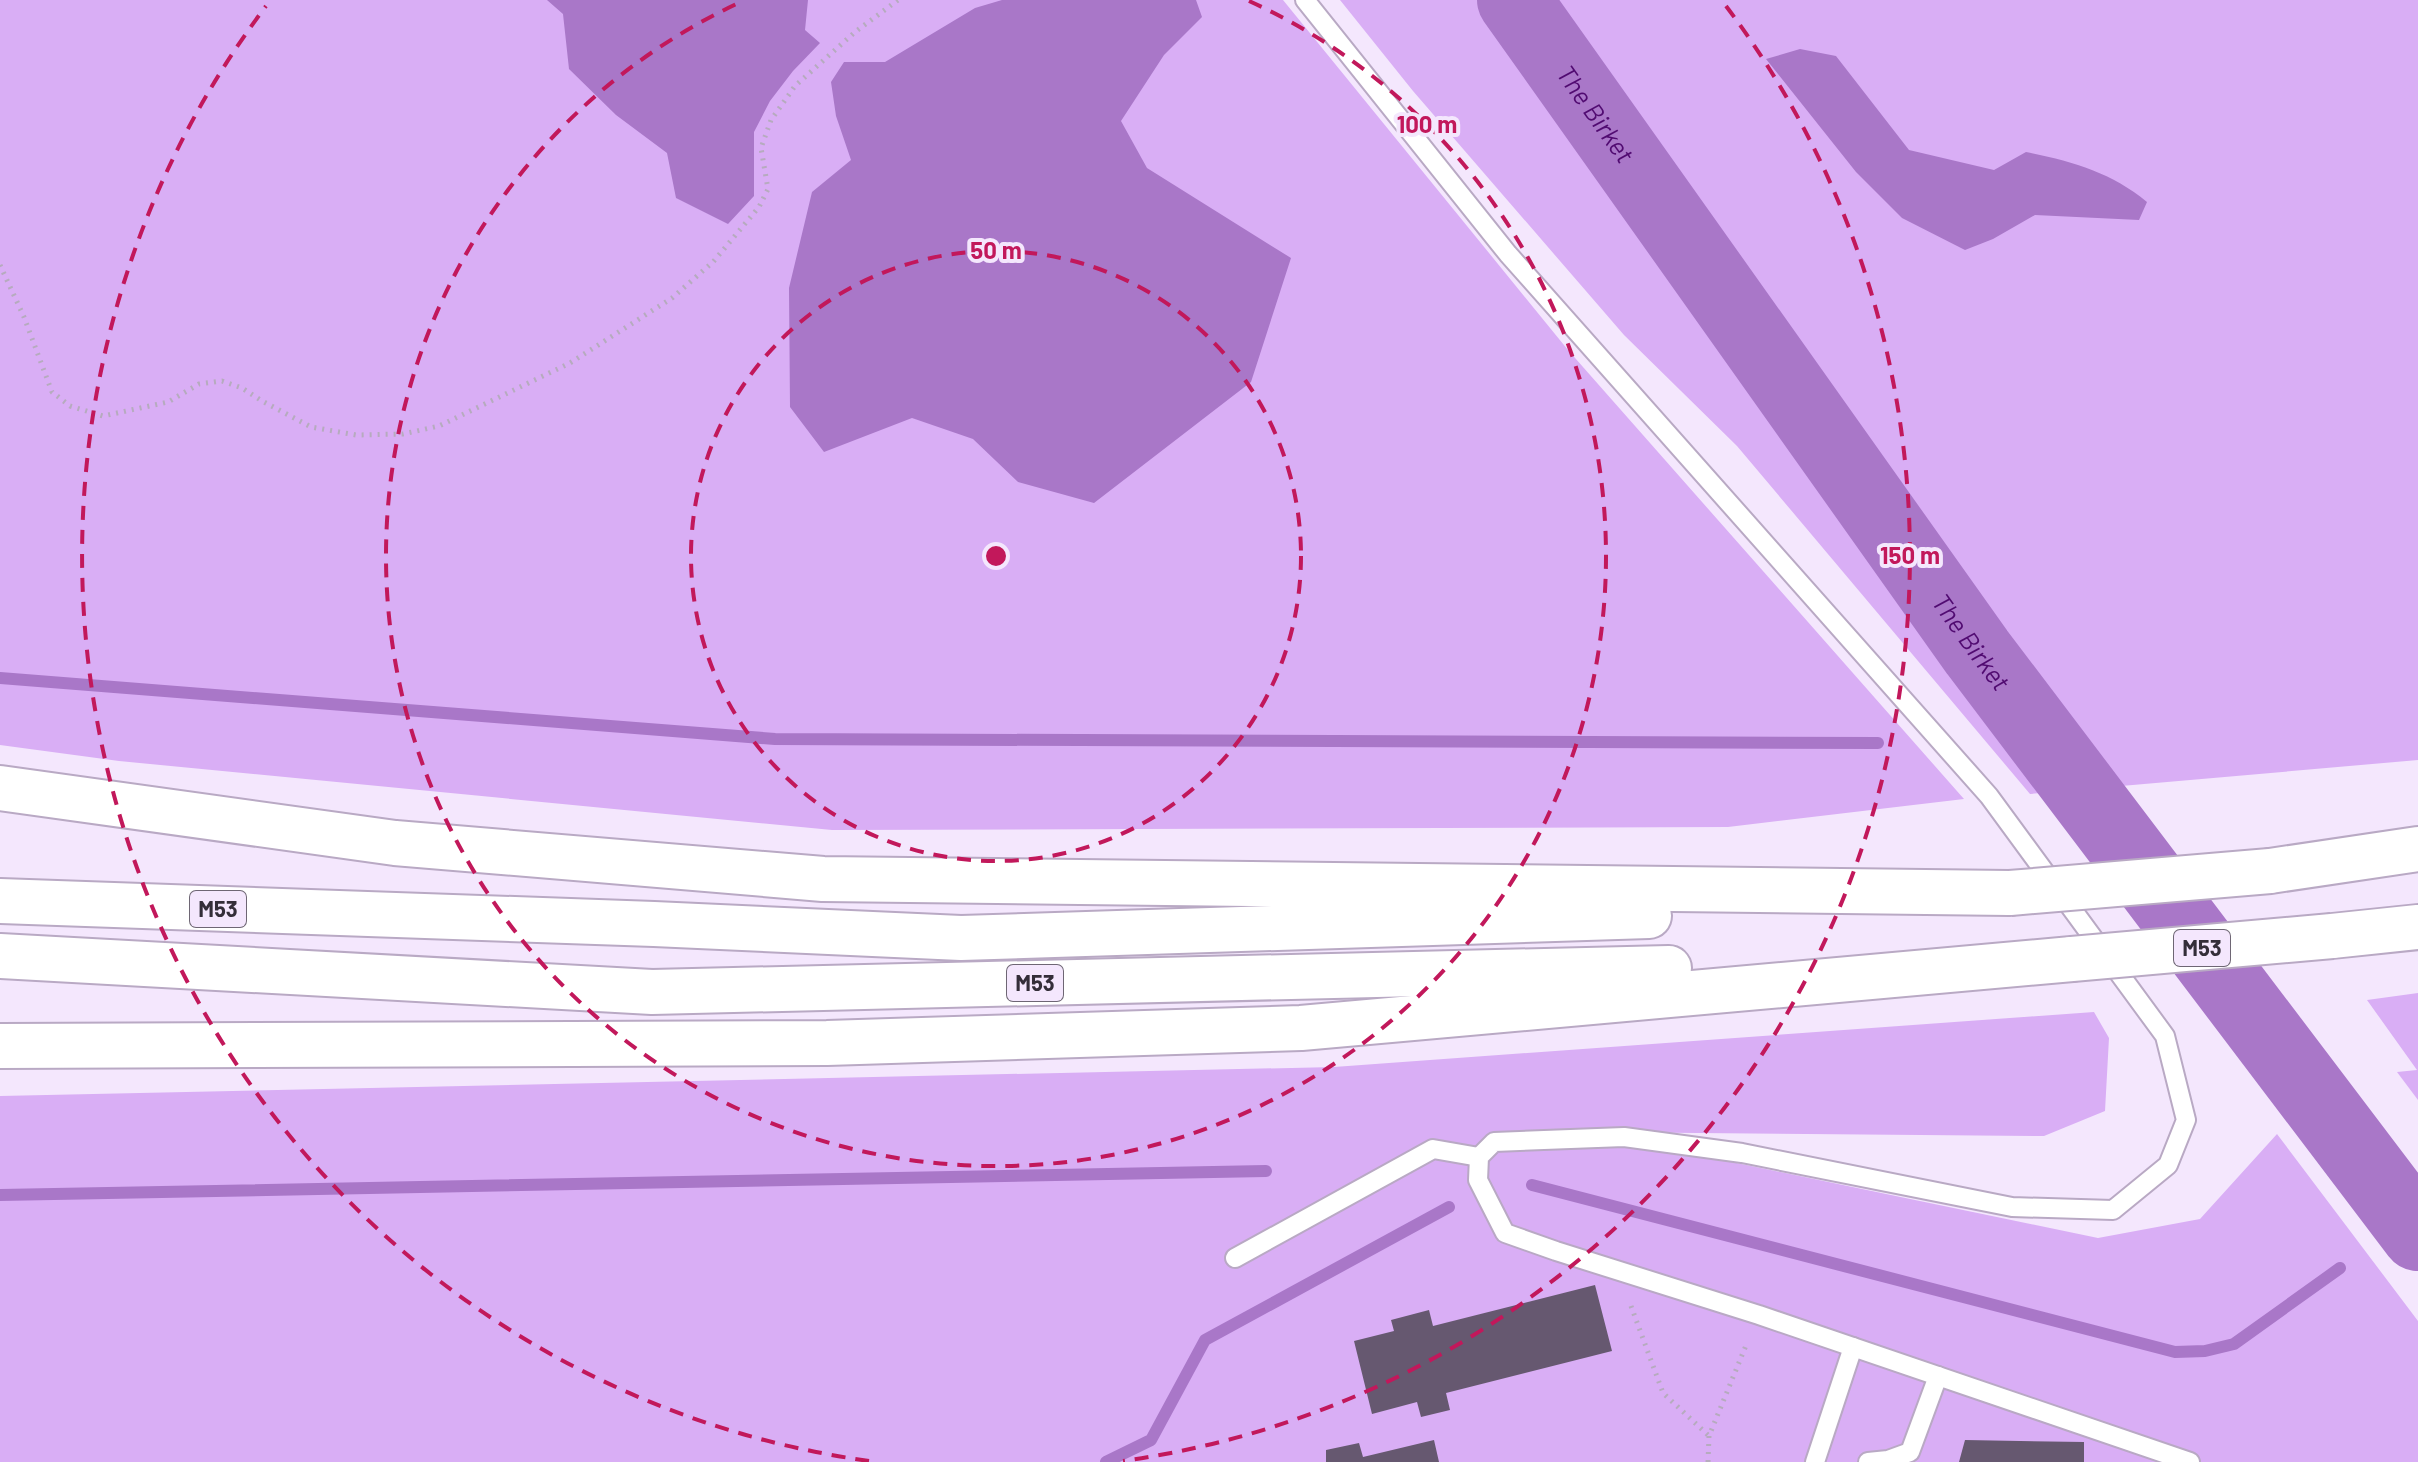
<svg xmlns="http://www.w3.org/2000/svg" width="2418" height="1462" viewBox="0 0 2418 1462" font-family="Barlow,sans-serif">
<rect width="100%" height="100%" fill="#f4e7fd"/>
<!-- green -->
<g fill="#d9aef5">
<path d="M0 0H1283L1568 350 1964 799 1728 827 832 830 119 761 0 745Z"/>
<path d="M1340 0H2418V760L2030 794 1737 446 1624 335 1413 91Z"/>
<path d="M2418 993V1100L2397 1072 2417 1070 2367 1000Z"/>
<path d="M2094 1012 2109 1038 2105 1111 2044 1136 1587 1132 2098 1238 2200 1219 2277 1134 2418 1321V1462H0V1096L1334 1067Z"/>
</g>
<!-- water -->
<g fill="#a977c8">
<path d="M547 0H808L805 30 820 43 793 71 770 101 754 132V196L728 224 676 198 667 153 616 115 569 69 563 14Z"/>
<path d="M1002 0H1196L1202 17 1164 55 1121 121 1147 168 1291 258 1251 382 1094 503 1018 482 973 439 912 418 824 452 790 407 789 288 812 192 851 160 836 116 831 82 844 62H885L975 8Z"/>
<path d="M1800 49 1836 56 1909 150 1994 170 2026 152C2071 161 2111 172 2147 202L2139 220 2035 215 1993 239 1965 250 1902 218 1856 172 1766 59Z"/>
</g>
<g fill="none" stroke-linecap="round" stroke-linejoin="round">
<!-- stream -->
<g stroke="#a977c8" stroke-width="12">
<path d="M1955 673 1977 652"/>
<path d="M0 678 775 739 1878 743"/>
<path d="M1532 1185 2175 1352 2205 1351 2234 1344 2340 1268"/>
<path d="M0 1195 1266 1171"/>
<path d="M2372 1213 2386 1190"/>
<path d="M1106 1462 1151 1440 1205 1340 1449 1207"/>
</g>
<!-- river -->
<path stroke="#a977c8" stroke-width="74" id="s1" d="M1514 0 1977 652 2418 1234"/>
</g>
<!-- building -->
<g fill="#665870">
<path d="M1595 1285 1612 1351 1446 1393 1450 1410 1421 1417 1417 1402 1372 1414 1354 1341 1394 1331 1391 1320 1429 1310 1433 1326Z"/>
<path d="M1434 1440 1439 1462H1326V1450L1359 1443 1363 1457Z"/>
<path d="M1965 1440 2084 1442V1462H1959Z"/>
</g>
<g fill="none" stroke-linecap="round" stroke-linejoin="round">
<defs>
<g id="service">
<path d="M1305 0 1508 254 1989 796 2165 1036 2186 1120 2168 1165 2113 1210 2012 1207 1742 1153 1624 1137 1494 1142 1479 1157 1478 1180 1505 1233 1556 1251 1759 1315 2190 1462"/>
<path d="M1235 1258 1433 1149 1479 1157"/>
<path d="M1815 1462 1853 1347"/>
<path d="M1868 1462 1888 1460 1910 1452 1938 1376"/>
</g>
<g id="motorway">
<path d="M0 788 395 843 823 879 2010 893"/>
<path d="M2270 871 2418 849"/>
<path d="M0 901 654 924 961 938 1649 916"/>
<path d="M2332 936 2418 927"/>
<path d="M0 956 652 992 1669 968"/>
<path d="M0 1046 827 1043 1301 1028 2072 959"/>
</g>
</defs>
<!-- service casing -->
<use href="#service" stroke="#b9a9c4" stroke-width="22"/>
<!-- motorway casing -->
<use href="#motorway" stroke="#b9a9c4" stroke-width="48"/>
<!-- path -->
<g stroke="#b6abbe" stroke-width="5" stroke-dasharray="2 6" stroke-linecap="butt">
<path d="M0 265 24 317 52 392 70 406 103 416 168 402 199 384 222 381 242 388 262 401 311 427 356 435 403 434 439 426 570 363 672 298 713 262 759 207 768 189 761 148 771 120 795 86 855 32 898 0"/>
<path d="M1631 1306 1663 1393 1709 1436"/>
<path d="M1708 1462 1709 1436 1747 1343"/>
</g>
<!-- service -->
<use href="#service" stroke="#fff" stroke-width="18"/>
<!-- motorway -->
<use href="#motorway" stroke="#fff" stroke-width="44"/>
<defs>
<g id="motorway-bridge">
<path d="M2010 893 2270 871"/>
<path d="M2072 959 2332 936"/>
</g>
</defs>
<!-- motorway-bridge casing -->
<use href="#motorway-bridge" stroke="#b9a9c4" stroke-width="48" stroke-linecap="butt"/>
<!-- motorway-bridge -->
<use href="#motorway-bridge" stroke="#fff" stroke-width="44"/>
</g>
<!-- distance rings -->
<g fill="none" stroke="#c2185b" stroke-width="4" stroke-dasharray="14 10">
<circle cx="996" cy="556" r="305"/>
<path d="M1249 1A610 610 0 1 1 743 1"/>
<path d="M869 1461A914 914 0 0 1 266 6M1726 6A914 914 0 0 1 1123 1461"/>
</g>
<g text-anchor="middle" stroke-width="8" stroke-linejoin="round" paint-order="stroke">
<!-- shield labels -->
<g fill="#f4e7fd" stroke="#6e6674" stroke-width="2">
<rect x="190" y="891" width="56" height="36" rx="6"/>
<rect x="2174" y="930" width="56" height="36" rx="6"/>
<rect x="1007" y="965" width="56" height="36" rx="6"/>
</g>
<g font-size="22" font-weight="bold" fill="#342e39">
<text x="218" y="917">M53</text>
<text x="2202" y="956">M53</text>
<text x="1035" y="991">M53</text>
</g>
<!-- water labels -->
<g font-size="26" font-style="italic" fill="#510b71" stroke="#f4e7fd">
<text dy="9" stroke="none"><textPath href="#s1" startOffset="140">The Birket</textPath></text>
<text dy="9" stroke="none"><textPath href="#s1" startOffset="788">The Birket</textPath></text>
</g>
</g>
<circle cx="996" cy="556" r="12" fill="#c2185b" stroke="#f4e7fd" stroke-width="4"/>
<g font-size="24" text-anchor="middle" font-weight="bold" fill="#c2185b" stroke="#f4e7fd" stroke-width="8" stroke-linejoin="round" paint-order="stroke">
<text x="1427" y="133">100 m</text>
<text x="996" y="259">50 m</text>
<text x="1910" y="564">150 m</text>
</g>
</svg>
